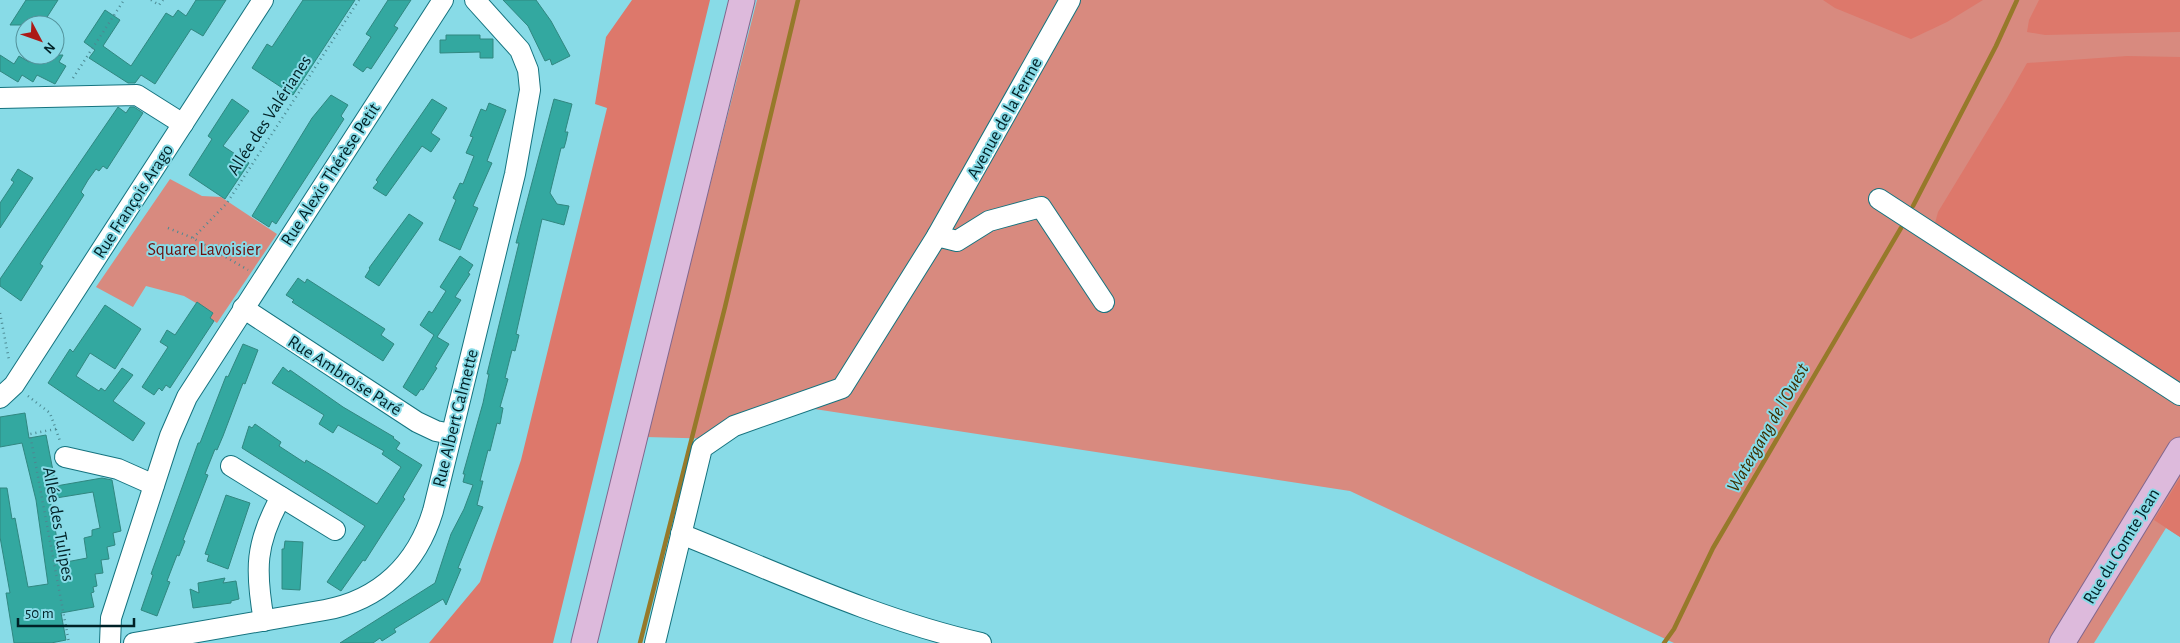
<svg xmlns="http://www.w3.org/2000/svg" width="2180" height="643" viewBox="0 0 2180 643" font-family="'Alegreya Sans',sans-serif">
<rect width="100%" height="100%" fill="#88dbe7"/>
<!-- green -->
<g fill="#d88a7f">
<path d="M757 0H2180V537L2166 528 2094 643H1674L1350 491 808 408 720 439 646 437Z"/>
<path d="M170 179 202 196 221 197 277 234 217 323 210 318 213 313 184 296 146 286 133 307 96 287Z"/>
</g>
<!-- forest -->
<g fill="#dd786b">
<path d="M632 0H710L553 643H429L480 582 521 460 607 108 595 104 606 37Z"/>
<path d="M1823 0H1983L1947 22 1911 39 1835 8Z"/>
<path d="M2039 0H2180V32L2045 35 2027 32 2029 20Z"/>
<path d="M2127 56 2180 57V387L1934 227 1938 212 2006 100 2027 63Z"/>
<path d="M2180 478V537L2154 520Z"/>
</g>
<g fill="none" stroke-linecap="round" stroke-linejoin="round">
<!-- stream -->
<g stroke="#96792a" stroke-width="4.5">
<path d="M1913 206 1996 46 2017 0"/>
<path d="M640 643 725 307 798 0"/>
<path d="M1664 643 1674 629 1713 548 1901 228"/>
</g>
</g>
<!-- building -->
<g fill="#33a8a0" stroke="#308780" fill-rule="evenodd">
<path d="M26 0H58L42 25H10Z"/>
<path d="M196 0H226L203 36 191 29 155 84 141 75 135 83H128L89 58 95 50 84 42 105 10 120 20 103 46 131 66 166 13 173 17 178 10 186 16Z"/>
<path d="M303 0H355L293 95 252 68 267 44 272 47Z"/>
<path d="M388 0H411L394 26 398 28 371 69 367 67 363 72 353 65 371 37 366 34Z"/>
<path d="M503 0H536L551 21 570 56 552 65 550 59 545 61 528 26Z"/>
<path d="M446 35H480V39H493V58H480V52L440 53V40H446Z"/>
<path d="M0 55 14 64 19 56 29 62 33 55H63L59 62 66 66 55 84 37 75 33 82 22 75 18 82 0 71Z"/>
<path d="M331 95 348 105 341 116 344 119 276 224 272 221 269 227 252 216 312 118Z"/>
<path d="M232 99 249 111 223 146 249 163 225 199 189 175 212 139 208 136Z"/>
<path d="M432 99 447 108 431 133 440 139 431 152 422 146 386 196 373 188 378 182 376 180Z"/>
<path d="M554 99 572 104 565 132H568L566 141 564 148H561L550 193 557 204 569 206 564 225 542 219 516 334 519 335 515 351 512 350 505 378 508 379 500 407 503 408 500 424 497 423 490 451 488 450 480 481H483L477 505 483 507 458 568 461 569 446 605 443 599 394 629 396 632 382 641 380 638 373 643H340L435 583 451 534 464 509 473 485 463 482 465 474H463L483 403 489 374H487L519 243H516Z"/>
<path d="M489 103 506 110 487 161 492 163 473 206 478 208 460 250 439 240 456 200 453 198 460 183 463 184 474 156 466 153 473 137 470 136 481 109 486 111Z"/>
<path d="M118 107 126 113 130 107H134L143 113 107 169 103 166 99 171 96 169 88 180 81 192 84 195 40 264 43 266 21 301 0 286V279Z"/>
<path d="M18 169 33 178 0 228V203L14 182 11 180Z"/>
<path d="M409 214 423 223 379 286 365 277 370 269 369 268Z"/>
<path d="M460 256 473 265 468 273 470 274 455 297 461 300 437 337 449 344 435 367 437 368 423 390 421 389 416 396 403 387 434 335 420 325 429 311 432 313 446 291 440 287Z"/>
<path d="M298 278 305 283 307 279 385 329 381 335 394 344 383 361 292 302 294 300 286 295Z"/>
<path d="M197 302 213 313 210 318 214 321 170 388 166 385 162 391 159 388 154 395 142 387 168 347 160 342 167 330 175 335Z"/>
<path d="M105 305 141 329 115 369 90 353 76 376 99 391 101 388 105 391 122 368 133 375 113 401 145 423 133 441 48 383 70 349 73 352Z"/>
<path d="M243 344 258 350 245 384 243 383 223 436 217 450 215 449 205 474 208 475 183 540 185 541 179 556 177 555 167 581 170 582 157 616 141 610 153 575 151 574 198 443H200L226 376 228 377Z"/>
<path d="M283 367 289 372 290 370 343 407 394 437 393 438 400 443 396 449 422 465 403 497 405 499 381 536 365 561 363 560 341 591 327 582 365 526 242 448 249 426 252 428 255 424 281 442 279 446 305 463 306 460 326 472 377 504 401 467 382 454 384 451 338 425 333 433 319 424 324 415 272 383Z"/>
<path d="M25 413 29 438 46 435 56 486 102 478 112 480 121 531 113 533 115 545 107 547 109 559 101 560 103 573 95 574 97 586 93 587 94 592 91 593 94 607 61 613 66 640 51 643H14L6 593H10L0 537V488H7L12 519 15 518 28 587 48 584 36 500 22 443 0 447V417ZM93 492 100 528 92 530V536L84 538 87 558 61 563 50 499Z"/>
<path d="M226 495 250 503 228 569 207 561 209 555 205 554Z"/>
<path d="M285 541 303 542 300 590 282 589V549H284Z"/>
<path d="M225 578 223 583 236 581 239 599 231 601V603L193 608 190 589 199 593 198 583Z"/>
</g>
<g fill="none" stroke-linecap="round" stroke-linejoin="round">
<defs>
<g id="minor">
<path d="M0 98 137 95 183 124"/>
<path d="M1879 199 2180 395"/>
<path d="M937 236 957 241 989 221 1041 207 1104 302"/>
<path d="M243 308 417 422 436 431 451 434"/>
<path d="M0 398 14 385 263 0"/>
<path d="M65 457 118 469 154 485"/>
<path d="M231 466 335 530"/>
<path d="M681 534C779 573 878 620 981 643"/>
<path d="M264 621C255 570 255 543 281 497"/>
<path d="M110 643 111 618 170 436 187 397 443 0"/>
<path d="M134 643 325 610C380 600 417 564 433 511L515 174 530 90 528 70 520 50 475 0"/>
<path d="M655 643 702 448 734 426 842 388 937 236 1070 0"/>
</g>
<g id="major">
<path d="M584 643 742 0"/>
<path d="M2062 643 2180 450"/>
</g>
</defs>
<!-- minor casing -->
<use href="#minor" stroke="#15737f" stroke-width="22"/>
<!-- major casing -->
<use href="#major" stroke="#81678d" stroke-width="27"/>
<!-- path -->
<g stroke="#4c8992" stroke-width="2.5" stroke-dasharray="1 4" stroke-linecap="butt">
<path d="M151 0 159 5 163 0"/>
<path d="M73 78 124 0"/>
<path d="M168 228 193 238 248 270"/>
<path d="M193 238 227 203 359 0"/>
<path d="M0 313 9 360"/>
<path d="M28 396 50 413 60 441"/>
<path d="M56 429 30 434 69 643"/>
</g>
<!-- minor -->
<use href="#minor" stroke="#fff" stroke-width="20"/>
<!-- major -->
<use href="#major" stroke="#ddbadc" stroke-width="25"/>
</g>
<g text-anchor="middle" stroke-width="4" stroke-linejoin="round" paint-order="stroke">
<!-- street labels -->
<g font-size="18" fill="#002126" stroke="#88dbe7">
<text transform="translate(269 115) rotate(-57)" y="6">Allée des Valérianes</text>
<text transform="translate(1004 118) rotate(-61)" y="6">Avenue de la Ferme</text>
<text transform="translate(330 174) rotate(-57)" y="6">Rue Alexis Thérèse Petit</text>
<text transform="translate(133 201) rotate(-57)" y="6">Rue François Arago</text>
<text transform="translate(345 375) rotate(33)" y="6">Rue Ambroise Paré</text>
<text transform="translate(455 418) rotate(-76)" y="6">Rue Albert Calmette</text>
<text transform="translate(59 524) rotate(80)" y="6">Allée des Tulipes</text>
<text transform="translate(2121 546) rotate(-59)" y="6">Rue du Comte Jean</text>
</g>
<!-- park labels -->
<g font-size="18" fill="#6d100d" stroke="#88dbe7">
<text x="204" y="255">Square Lavoisier</text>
</g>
<!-- water labels -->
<g font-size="19" font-style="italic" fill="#3e2f01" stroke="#88dbe7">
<text transform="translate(1767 427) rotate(-60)" y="7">Watergang de l'Ouest</text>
</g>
</g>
<!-- north arrow -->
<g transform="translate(40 40) rotate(131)"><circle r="24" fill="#88dbe7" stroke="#52919a"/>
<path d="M0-4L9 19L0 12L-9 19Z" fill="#ac1a17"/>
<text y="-8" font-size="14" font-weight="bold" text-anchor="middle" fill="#002126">N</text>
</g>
<!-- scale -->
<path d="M18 618v8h116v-8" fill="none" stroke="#002126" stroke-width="2.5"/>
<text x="25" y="618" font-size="15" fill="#002126" stroke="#88dbe7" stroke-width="4" paint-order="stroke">50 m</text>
</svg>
